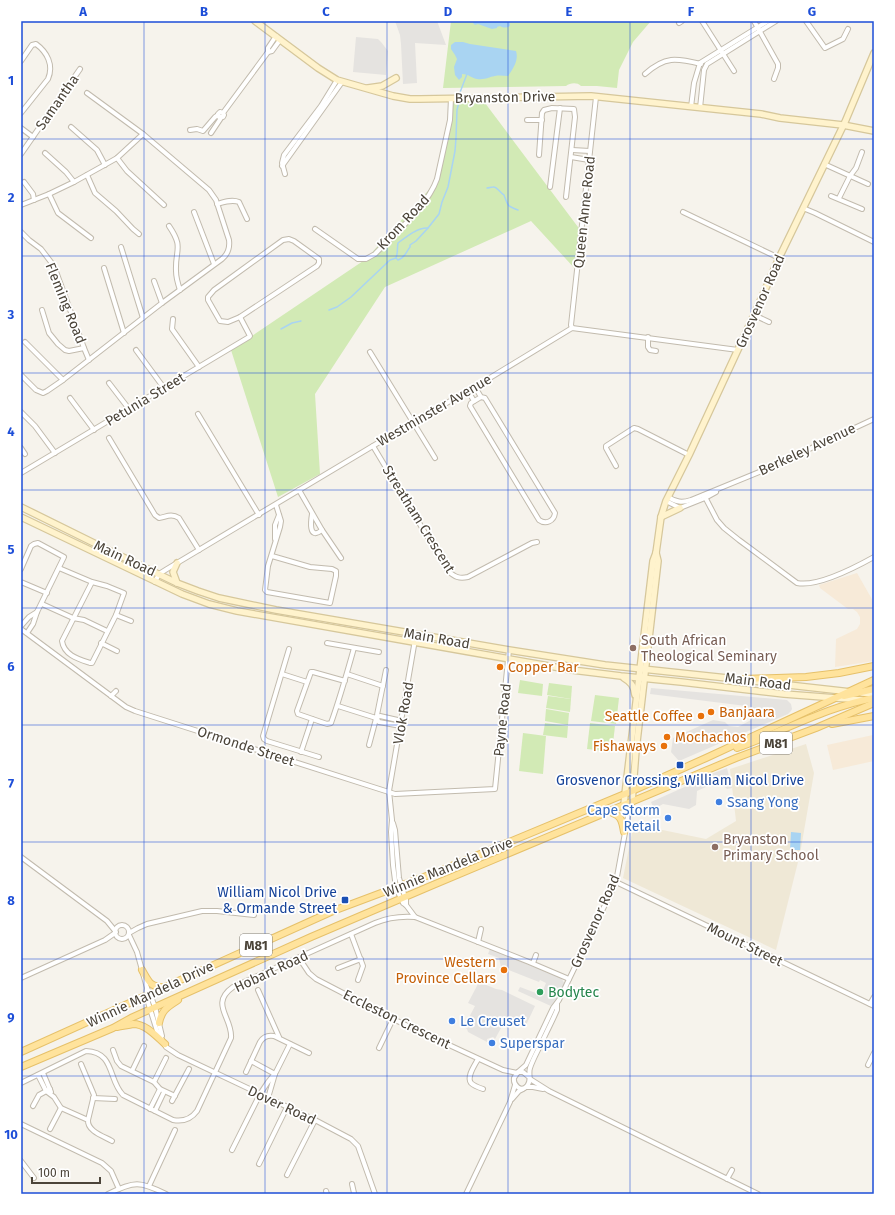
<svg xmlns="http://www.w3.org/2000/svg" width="895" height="1215" viewBox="0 0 895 1215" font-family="'Fira Sans',sans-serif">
<rect width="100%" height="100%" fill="#f6f3ec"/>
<!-- commercial -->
<g fill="#f7ead8">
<path d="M857 573 873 601H874V661L835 667 836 639 857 629 860 624V617L857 612 853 609H848L820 588 819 585Z"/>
<path d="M873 735 874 741V761L833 770 827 745Z"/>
</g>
<!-- education -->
<path fill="#efe8d6" d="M806 744 814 773 800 854 776 950 623 878 632 833 648 827 706 839 736 821 730 769Z"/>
<!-- green -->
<g fill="#d2eab5">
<path d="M451 21H651L633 42 619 70 617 88 597 86H581C577 82 570 83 566 86L443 88Z"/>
<path d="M482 99 581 231 577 271 531 221 385 287 315 394 320 474 278 497 231 350 366 259 436 182 451 115V100Z"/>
<path d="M520 680 543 684 542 696 518 693Z"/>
<path d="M549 683 572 686 571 699 547 695Z"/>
<path d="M595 695 619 698 616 724 591 721Z"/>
<path d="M548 696 571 699 570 712 546 708Z"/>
<path d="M546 709 569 713 568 725 545 721Z"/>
<path d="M545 723 568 726 567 738 543 735Z"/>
<path d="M590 723 615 726 612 752 587 749Z"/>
<path d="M523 733 546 736 543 774 519 771Z"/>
</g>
<!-- parking -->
<g fill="#e5e3e0">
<path d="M395 21H437L446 45 415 43 417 83 403 84 401 44 400 35Z"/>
<path d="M356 37 378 39 381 42 388 51 386 75 353 72Z"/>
<path d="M651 688 787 700 791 704 792 709 791 711 788 714 679 761 671 752 673 738 713 720 725 722 729 726 738 727 751 720 753 717 752 711 746 706 650 694Z"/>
<path d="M727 768 732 788 727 789 719 781 697 791 696 805 689 809 663 804 654 809 651 802 698 781 703 777Z"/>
<path d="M490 949 561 978 565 984 553 1007 518 991 520 987 541 995 546 983 540 980 539 982 501 967 499 958 488 954Z"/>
<path d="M479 982 496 989 502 990 535 1006 526 1025 510 1018 506 1019 495 1039 493 1037 487 1039V1042L468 1032 467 1029 464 1027 475 1006 468 1003Z"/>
</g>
<!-- water -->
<g fill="#a9d4f2">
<path d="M474 21H510V26C506 28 504 28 500 26L497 27V28L492 29 478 24 475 25 473 23Z"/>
<path d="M455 42H463L470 44 516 51C519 60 513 69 508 76 504 76 500 75 495 76 488 77 486 80 477 79 471 78 469 74 462 74V77L459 80 455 75 454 67 457 59 455 55 451 49V45Z"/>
<path d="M791 832 801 833 800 850H790Z"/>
</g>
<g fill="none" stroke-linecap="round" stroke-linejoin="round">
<!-- stream -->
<g stroke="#a9d4f2" stroke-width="1.5">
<path d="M459 95 467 74"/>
<path d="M487 188C489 188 491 187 493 187 497 186 500 193 504 195 508 206 507 206 518 210"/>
<path d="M396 258 398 260C405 258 406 252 410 247V245L416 241 428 228"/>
<path d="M329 310 337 307 351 297 390 260 396 258C398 253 397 248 398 243 406 237 418 227 428 228L439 214 442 202 448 187 455 151 456 138 457 110 459 102"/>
<path d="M281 329 292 323 301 321"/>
</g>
<defs>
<g id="street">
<path d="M702 21 734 71"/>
<path d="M754 21 778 64V68L774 79"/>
<path d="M806 21 825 48 843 39 848 29"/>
<path d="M679 23 682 21"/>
<path d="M268 52 272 51 280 40"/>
<path d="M21 61 32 45 36 44C47 52 54 65 48 79L21 113"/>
<path d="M645 74C665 56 676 58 701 64"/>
<path d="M691 107 694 83 700 63 768 21"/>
<path d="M700 108 704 70 707 64 776 21"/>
<path d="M223 113 220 112 218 114 219 117H223L224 115 223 113 268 52V48L276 36"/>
<path d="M527 120H542"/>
<path d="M71 127 97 150 105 165"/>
<path d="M21 128 33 137"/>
<path d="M190 130 197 129 203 131 215 117 218 115"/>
<path d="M211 133 221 118"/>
<path d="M572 150 590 151"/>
<path d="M45 153 66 172 74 182"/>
<path d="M21 154 80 69"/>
<path d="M539 155 542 113 544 110 552 108 574 109 575 117 566 197"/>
<path d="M571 157 589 160"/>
<path d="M117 158 127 171 164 205"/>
<path d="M824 164 868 184"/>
<path d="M282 166 342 82"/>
<path d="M285 174 282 163 284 155 321 106 337 80"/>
<path d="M87 175 95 193 116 211 133 229 139 234"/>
<path d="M24 182 33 194 34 200"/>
<path d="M550 187 560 108"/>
<path d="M49 194 58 213 91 238"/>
<path d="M831 196 862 209"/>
<path d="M839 198 850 176 856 168 862 152"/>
<path d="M217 204C224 202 232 199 239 202L247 219"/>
<path d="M21 205 49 194 74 182 117 158 143 134"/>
<path d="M803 208 815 213 874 242"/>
<path d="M194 212 214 264"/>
<path d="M683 212 779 258"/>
<path d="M169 226C184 248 175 249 176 271 176 278 178 284 180 290"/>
<path d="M315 229 358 259H366L375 254C396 232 427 207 437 179L450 120 451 98"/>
<path d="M21 232 29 240 41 249 54 266 84 348 89 360"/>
<path d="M289 239 294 241 319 259V263L317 266 240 317 228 322 220 321 208 300V297L214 290 283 240Z"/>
<path d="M121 247 143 318"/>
<path d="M104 268 124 333"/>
<path d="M154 281 162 303"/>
<path d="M42 310 49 333 58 344 65 350 69 351 84 348"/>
<path d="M754 315 769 322"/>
<path d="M173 319 172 329 199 367"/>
<path d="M572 328 571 325 596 97"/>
<path d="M648 337V347L650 350 656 351"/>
<path d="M25 342 63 380"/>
<path d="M136 350 164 388"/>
<path d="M370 352 435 458"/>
<path d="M21 375 36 390 43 393 47 391 63 380 162 303 222 259C228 254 230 248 229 240L216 200 209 190 143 134 87 93"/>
<path d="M109 383 129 409"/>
<path d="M475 387 481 397 485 398 555 513C554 521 546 525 539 520L470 406 471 403 481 397"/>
<path d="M468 391 474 401"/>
<path d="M70 398 94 430"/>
<path d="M21 412 35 426 55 453"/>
<path d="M198 414 259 515"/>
<path d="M109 438 155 515 159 518C166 517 171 513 179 518L199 550"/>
<path d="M373 446 448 571C455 577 459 579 468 577L532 543 537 542"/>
<path d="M21 448 25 454"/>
<path d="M616 466 606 448V446L634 428 638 429 689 455"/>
<path d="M21 473 249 337 250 336 240 317"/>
<path d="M299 490 322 530 341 558"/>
<path d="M704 495 717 520 724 528 739 540 797 583C817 587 856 567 874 557"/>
<path d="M668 497C676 502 682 503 691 500L764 470 874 419"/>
<path d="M666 501 680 508 705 498 716 492"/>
<path d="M312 514C311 520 308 541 322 530"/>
<path d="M275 539V525L279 515"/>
<path d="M272 556 310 567 332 569 336 571V576L330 603 267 592 265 590 268 566 280 527 281 521 276 505"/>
<path d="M59 568 92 582 107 586 124 593 116 615 92 663H90C78 659 64 655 62 641L92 582"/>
<path d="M21 569 31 546 34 544 38 543 64 557 37 612 33 624 27 633"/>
<path d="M21 582 47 593"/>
<path d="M155 582 159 574 167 569 413 422 475 387 572 328 738 350"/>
<path d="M42 604 73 618 84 620 107 631"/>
<path d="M116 615 131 621"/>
<path d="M21 626 29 617 37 612"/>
<path d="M21 629 126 707 135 711 395 794 495 789 509 650"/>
<path d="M101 643 117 651"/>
<path d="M327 643 379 652"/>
<path d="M289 649 263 736 264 739 267 741 319 757"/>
<path d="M282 674 307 682"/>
<path d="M347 674 383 686"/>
<path d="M345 681 313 672H311L297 711 298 714 327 724 331 723C340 698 347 673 354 648"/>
<path d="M111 696 116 691"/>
<path d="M338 706 376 718 379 722 401 726"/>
<path d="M376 718 380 716 402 721"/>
<path d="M369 745 377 715 386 670"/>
<path d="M301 752 312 719"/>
<path d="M393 823 395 830 399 878 406 900V905"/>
<path d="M21 857 107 921 116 932"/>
<path d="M616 882 874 1006"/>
<path d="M415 917 406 905 403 903 396 888 393 865 391 832 392 820 389 791 416 634"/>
<circle cx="122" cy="932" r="7"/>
<path d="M129 933 138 928 147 924 202 911H217L254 915"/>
<path d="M351 934 363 966 358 980"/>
<path d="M129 935 137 952 147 988 150 994 155 1007 162 1036"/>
<path d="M478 942 481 929"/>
<path d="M299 958 309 973 316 979 393 1019 503 1070 517 1073"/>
<path d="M533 963 536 955"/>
<path d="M338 968 361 959"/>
<path d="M21 978 105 940 115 933"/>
<path d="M147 988 146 996 157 1031 166 1047 178 1055 315 1120 351 1139 358 1146 375 1194"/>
<path d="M258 990 279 1037"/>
<path d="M870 1004 874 997"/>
<path d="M379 1048 393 1019"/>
<path d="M113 1050 117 1061 121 1066 154 1082 160 1089 175 1096"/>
<path d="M478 1059C475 1065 466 1077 471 1083 474 1086 480 1088 483 1089"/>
<path d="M251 1061 275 1074"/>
<path d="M81 1064 94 1095 88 1120"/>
<path d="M868 1065 874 1053"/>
<path d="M132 1071 144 1046"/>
<path d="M246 1072 260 1042C263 1037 268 1035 274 1036L309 1053"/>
<path d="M518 1072 526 1065 553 1008 559 1000 616 882 629 811 632 802"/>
<path d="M43 1073 51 1092"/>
<path d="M38 1075 46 1091 54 1097 61 1108 88 1120C87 1131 103 1136 112 1141"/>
<path d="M529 1077 523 1072H518L514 1078C513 1085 521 1093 527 1086 532 1081 528 1074 530 1068 532 1062 535 1056 538 1050 544 1037 551 1024 557 1010V1004"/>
<path d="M530 1079 549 1091 758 1194"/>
<path d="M154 1082 166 1058"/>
<path d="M21 1083 86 1051C115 1052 108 1080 123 1095L173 1120C183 1122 191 1119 197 1111L231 1038C233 1018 209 1004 233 987L375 923C389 917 401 916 415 917L529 962 569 979"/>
<path d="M527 1087H533L543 1089"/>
<path d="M93 1098 115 1099"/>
<path d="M268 1098 275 1074"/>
<path d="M512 1099 519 1091 523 1089"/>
<path d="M172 1101 189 1069"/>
<path d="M33 1106 39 1095 50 1089"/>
<path d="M150 1109 160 1089"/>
<path d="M155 1111 164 1092"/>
<path d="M21 1124 102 1163 111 1171 119 1189"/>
<path d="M50 1129 61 1108"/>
<path d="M232 1150 260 1094 268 1082 276 1072 290 1044"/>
<path d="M21 1161 34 1178"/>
<path d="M259 1164 287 1107"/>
<path d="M287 1175 315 1120"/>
<path d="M727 1179 732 1170"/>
<path d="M352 1184 354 1193"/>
<path d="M149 1186 175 1130"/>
<path d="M326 1191 327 1194"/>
<path d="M108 1194C134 1181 140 1181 166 1194"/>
<path d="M466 1194 510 1102 515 1085"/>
</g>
<g id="secondary">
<path d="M255 21 318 68 337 80 393 96 410 99H420L591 96 761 114 780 118 843 125 874 131"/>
<path d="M368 88 382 86 396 78"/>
<path d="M21 507 100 546 177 583 198 591 219 598 276 610 509 650 605 665 746 680"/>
<path d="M21 517 182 594 209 604 237 611 572 670 621 676 681 682 784 694 862 700"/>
<path d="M661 517 680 508"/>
<path d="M177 563 173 572 177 583"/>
<path d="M624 678C631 682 634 686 635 695"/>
<path d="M754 681 851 692"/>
<path d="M862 693 874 694"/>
<path d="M632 802 636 750 658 561 656 553"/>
<path d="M624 805 625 794 653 561 656 553 661 517 666 501 689 455 754 315 779 258 845 122 874 53"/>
</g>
<g id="primary">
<path d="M743 679 806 677 839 673 874 666"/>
<path d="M844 696 874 689"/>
<path d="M832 724 874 716"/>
<path d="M737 748C782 732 826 707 874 698"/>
<path d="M607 811C621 815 622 819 624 832"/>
<path d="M142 970C149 982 150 987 164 987"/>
<path d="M159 1023C162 1009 168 1007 178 1000"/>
<path d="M117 1027C122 1026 128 1025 133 1024 146 1024 156 1036 165 1044"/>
<path d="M21 1052 333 911 437 872 632 791 706 758 874 680"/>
<path d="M21 1067 113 1028 131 1018 311 937 433 885 736 758 816 728 874 703"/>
</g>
</defs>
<!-- street casing -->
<use href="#street" stroke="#c2bbae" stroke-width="6"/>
<!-- secondary casing -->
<use href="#secondary" stroke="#d6c79b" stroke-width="8"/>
<!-- primary casing -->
<use href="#primary" stroke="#e6c16a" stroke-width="8"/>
<!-- street -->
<use href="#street" stroke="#fff" stroke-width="4"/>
<!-- secondary -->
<use href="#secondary" stroke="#fff3cd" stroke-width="5.5"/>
<!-- primary -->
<use href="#primary" stroke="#ffe39c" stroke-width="6"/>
</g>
<!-- grid -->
<path fill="none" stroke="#1d4ed8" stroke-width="1" stroke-opacity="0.55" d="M144 21V1194M265 21V1194M387 21V1194M508 21V1194M630 21V1194M751 21V1194M21 139H874M21 256H874M21 373H874M21 490H874M21 608H874M21 725H874M21 842H874M21 959H874M21 1076H874"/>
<!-- markers -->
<g fill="#8d6e63" stroke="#fff" stroke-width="1.5">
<circle cx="633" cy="648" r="4"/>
<circle cx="715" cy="847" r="4"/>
</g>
<g fill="#e8710a" stroke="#fff" stroke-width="1.5">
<circle cx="500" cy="667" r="4"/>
<circle cx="711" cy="712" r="4"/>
<circle cx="701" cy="716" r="4"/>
<circle cx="667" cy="737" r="4"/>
<circle cx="664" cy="746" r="4"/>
<circle cx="504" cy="970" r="4"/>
</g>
<g fill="#1a4fb4" stroke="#fff" stroke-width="1.5">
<rect x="676" y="761" width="8" height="8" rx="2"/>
<rect x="341" y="896" width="8" height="8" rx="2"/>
</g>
<g fill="#3f7fe0" stroke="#fff" stroke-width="1.5">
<circle cx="719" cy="802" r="4"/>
<circle cx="668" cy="818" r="4"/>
<circle cx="452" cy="1021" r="4"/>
<circle cx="492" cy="1043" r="4"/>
</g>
<circle fill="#2e9e5b" stroke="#fff" stroke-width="1.5" cx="540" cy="992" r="4"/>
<g text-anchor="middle" stroke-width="3.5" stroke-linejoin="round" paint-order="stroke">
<!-- shield labels -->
<g fill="#fff" stroke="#817c74" stroke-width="1">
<rect x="760" y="732" width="32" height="22" rx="3"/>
<rect x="240" y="934" width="32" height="22" rx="3"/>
</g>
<g font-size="13" font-weight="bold" fill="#4b4439">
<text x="776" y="748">M81</text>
<text x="256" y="950">M81</text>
</g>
<!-- street labels -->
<g font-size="14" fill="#4b4439" stroke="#fff">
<text transform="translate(505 97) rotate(-1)" y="5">Bryanston Drive</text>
<text transform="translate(57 102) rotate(-55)" y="5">Samantha</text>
<text transform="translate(584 212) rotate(-84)" y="5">Queen Anne Road</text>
<text transform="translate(403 222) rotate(-47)" y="5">Krom Road</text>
<text transform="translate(760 301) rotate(-66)" y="5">Grosvenor Road</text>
<text transform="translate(66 303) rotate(68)" y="5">Fleming Road</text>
<text transform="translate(145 399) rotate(-31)" y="5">Petunia Street</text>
<text transform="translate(434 410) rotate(-30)" y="5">Westminster Avenue</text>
<text transform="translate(807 449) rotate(-25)" y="5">Berkeley Avenue</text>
<text transform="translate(419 519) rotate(58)" y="5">Streatham Crescent</text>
<text transform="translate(125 558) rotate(25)" y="5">Main Road</text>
<text transform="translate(437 638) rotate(10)" y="5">Main Road</text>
<text transform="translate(758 681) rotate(7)" y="5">Main Road</text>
<text transform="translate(403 713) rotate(-80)" y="5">Vlok Road</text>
<text transform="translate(502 720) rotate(-84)" y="5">Payne Road</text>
<text transform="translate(246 746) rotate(18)" y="5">Ormonde Street</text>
<text transform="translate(448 867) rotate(-22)" y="5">Winnie Mandela Drive</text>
<text transform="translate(595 921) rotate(-66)" y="5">Grosvenor Road</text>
<text transform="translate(745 944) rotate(26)" y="5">Mount Street</text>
<text transform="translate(271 971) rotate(-25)" y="5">Hobart Road</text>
<text transform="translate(150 994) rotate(-25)" y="5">Winnie Mandela Drive</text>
<text transform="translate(397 1019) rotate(26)" y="5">Eccleston Crescent</text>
<text transform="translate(282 1105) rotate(25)" y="5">Dover Road</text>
</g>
<!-- education labels -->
<g font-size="14" fill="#785e54" stroke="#fff" text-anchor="start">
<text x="641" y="645">South African<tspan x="641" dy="16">Theological Seminary</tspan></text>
<text x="723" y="844">Bryanston<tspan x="723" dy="16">Primary School</tspan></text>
</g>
<!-- food labels -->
<g font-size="14" fill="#c56008" stroke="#fff" text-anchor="start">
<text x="508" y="672">Copper Bar</text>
<text x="719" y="717">Banjaara</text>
<text x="693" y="721" text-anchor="end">Seattle Coffee</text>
<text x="675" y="742">Mochachos</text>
<text x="656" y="751" text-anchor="end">Fishaways</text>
<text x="496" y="967" text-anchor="end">Western<tspan x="496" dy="16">Province Cellars</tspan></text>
</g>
<!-- transit labels -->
<g font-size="14" fill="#164399" stroke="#fff">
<text x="680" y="785">Grosvenor Crossing, William Nicol Drive</text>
<text x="337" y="897" text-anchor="end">William Nicol Drive<tspan x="337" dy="16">&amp; Ormande Street</tspan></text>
</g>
<!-- shop labels -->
<g font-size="14" fill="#366cbe" stroke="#fff" text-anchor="start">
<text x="727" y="807">Ssang Yong</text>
<text x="660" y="815" text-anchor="end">Cape Storm<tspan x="660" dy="16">Retail</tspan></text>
<text x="460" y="1026">Le Creuset</text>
<text x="500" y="1048">Superspar</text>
</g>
<!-- leisure labels -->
<g font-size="14" fill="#27864d" stroke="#fff" text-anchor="start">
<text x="548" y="997">Bodytec</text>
</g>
</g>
<!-- border -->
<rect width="895" height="1215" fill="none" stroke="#ffffff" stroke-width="44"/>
<!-- scale -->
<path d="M32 1177v6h68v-6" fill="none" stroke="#4b4439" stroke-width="2"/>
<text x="38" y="1177" font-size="12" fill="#4b4439" stroke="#ffffff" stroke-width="3" paint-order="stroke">100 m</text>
<rect x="22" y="22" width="851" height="1171" fill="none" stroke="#1d4ed8" stroke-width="1.5"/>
<g font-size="13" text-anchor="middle" font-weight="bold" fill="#1d4ed8">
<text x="83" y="16">A</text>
<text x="204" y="16">B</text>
<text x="326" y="16">C</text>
<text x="448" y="16">D</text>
<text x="569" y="16">E</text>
<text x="691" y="16">F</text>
<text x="812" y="16">G</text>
<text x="11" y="85">1</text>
<text x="11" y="202">2</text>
<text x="11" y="319">3</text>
<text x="11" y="436">4</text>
<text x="11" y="554">5</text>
<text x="11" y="671">6</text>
<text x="11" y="788">7</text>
<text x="11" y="905">8</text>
<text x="11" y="1022">9</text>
<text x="11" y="1139">10</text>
</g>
</svg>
